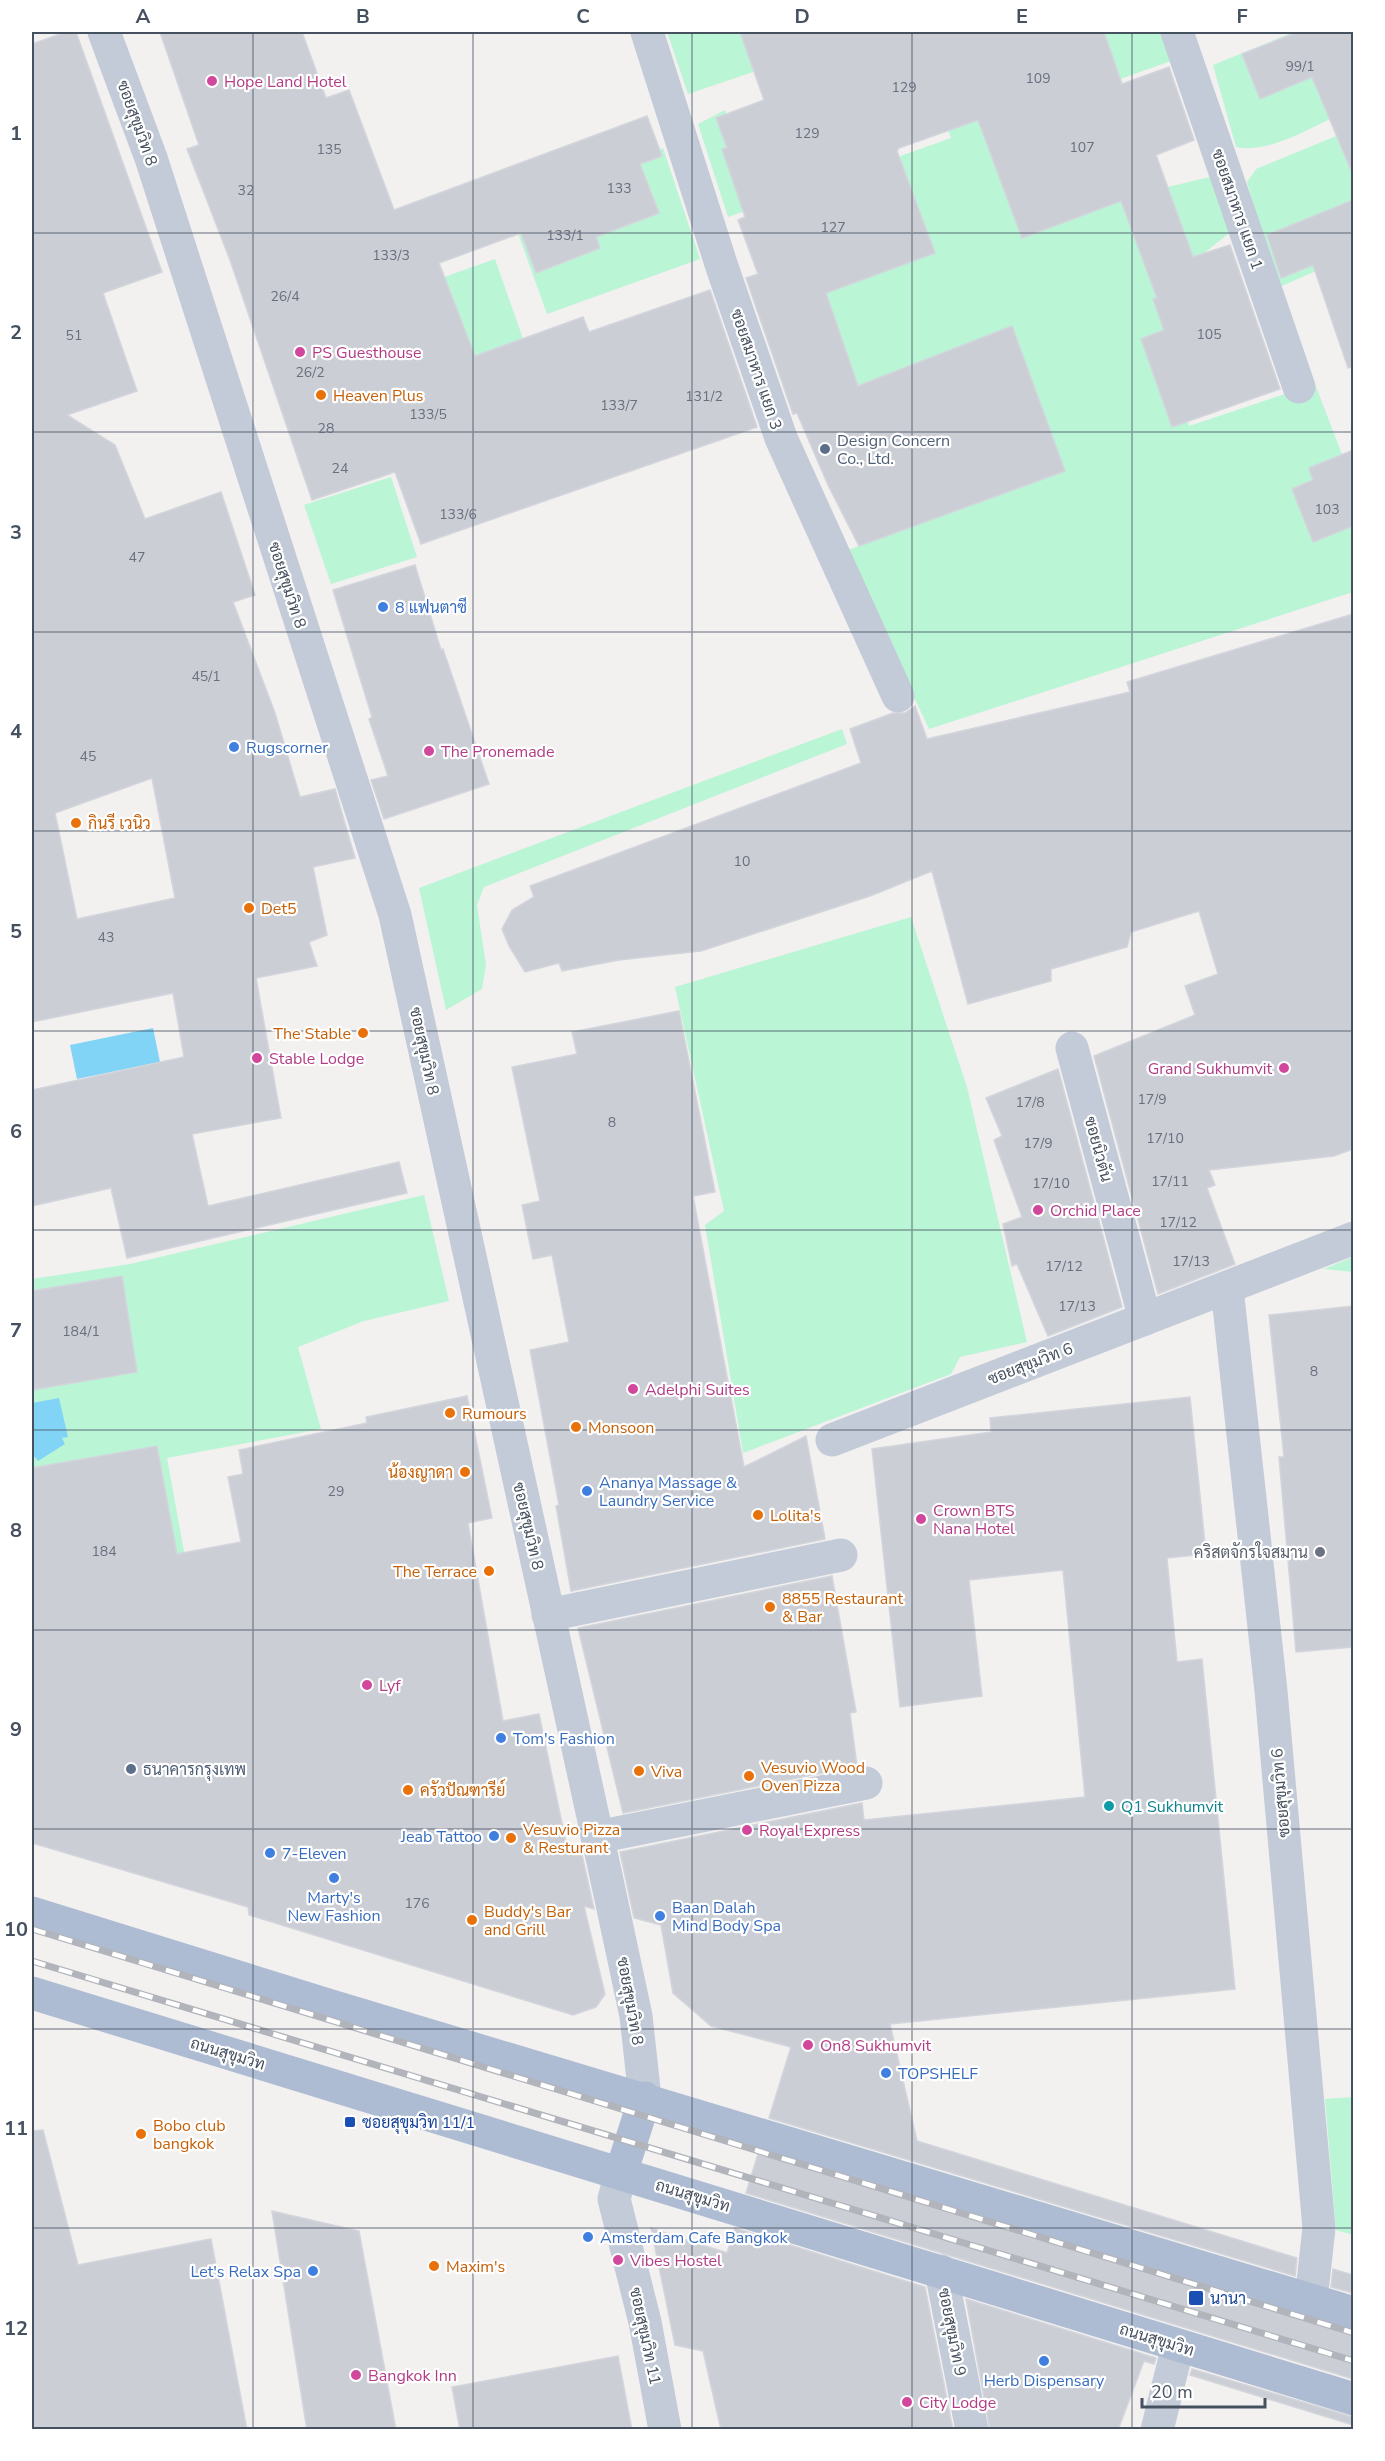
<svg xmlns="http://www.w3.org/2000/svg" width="1385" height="2461" viewBox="0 0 1385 2461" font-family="'Nunito Sans',Sarabun,sans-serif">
<rect width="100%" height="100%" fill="#f3f0f0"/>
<!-- green -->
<g fill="#baf5d6">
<path d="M667 32H848L850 38 869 32 879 62 762 69 688 94Z"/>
<path d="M913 32H1160L1171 61 1002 121 1034 219 1214 176 1233 230 1157 291 1189 426 1315 384 1353 483V592L929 729 845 551 890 535 785 197 951 138Z"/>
<path d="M1294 32H1303L1339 115C1309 128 1269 154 1236 147L1213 65Z"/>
<path d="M725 110 759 206 728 217 698 124Z"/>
<path d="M1353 129V255L1277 288 1247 182 1256 169Z"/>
<path d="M663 148 700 259 547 314 514 222Z"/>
<path d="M495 259 549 413 482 437 430 282Z"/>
<path d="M391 477 417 557 331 584 304 505Z"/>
<path d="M842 729 847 744 484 887 477 905 486 965 482 989 446 1010 419 888Z"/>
<path d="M911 917 967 1087 1027 1342 960 1357 951 1374 743 1453 705 1225 724 1211 675 987Z"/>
<path d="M424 1195 449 1301 364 1321 298 1347 321 1429 167 1458 201 1645 32 1670V1279L130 1264Z"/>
<path d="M1353 1257V1272L1324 1269Z"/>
<path d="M1353 2097H1354L1353 2235 1336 2230 1325 2099Z"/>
</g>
<!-- water -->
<g fill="#82d4f7">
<path d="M153 1028 160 1062 77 1079 70 1045Z"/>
<path d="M59 1398 68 1437 62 1438 65 1444 38 1461 32 1454V1403Z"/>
</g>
<!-- building -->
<g fill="#ccced6" stroke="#d3d5dc" stroke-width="1.5" fill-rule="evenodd">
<path d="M66 32H76L162 272 103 293 137 391 67 415 115 445 145 519 221 492 255 595 233 602 275 713 300 797 335 789 355 858 313 867 327 935 309 942 317 966 256 978 281 1118 192 1134 208 1206 399 1162 407 1193 127 1258 111 1188 32 1206V1090L184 1057 173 993 32 1022V44ZM152 778 175 898 77 919 55 813Z"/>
<path d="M160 32H302L326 98 349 90 394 210 647 116 662 156 640 164 659 213 596 237 600 248 536 273 521 233 439 263 475 356 583 317 589 332 710 290 757 427 421 544 395 472 312 500 230 260 187 149 199 145Z"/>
<path d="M740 32H1104L1122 84 1169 67 1194 140 1156 155 1193 257 1230 245 1280 389 1172 427 1141 339 1164 330 1153 299 1157 298 1121 201 1022 238 978 120 899 148 897 151 935 253 826 293 858 386 1012 326 1065 471 859 546 828 485 797 413 793 414 746 278 758 274 738 220 745 217 722 149 727 148 716 118 764 100Z"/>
<path d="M1298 32H1353V175L1312 77 1260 99 1242 54Z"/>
<path d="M1353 200V367L1348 368 1313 265 1281 278 1267 235Z"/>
<path d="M1353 450V526L1313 542 1292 489 1313 480 1309 468Z"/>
<path d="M415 565 441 650 443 649 489 784 384 819 371 780 388 776 369 719 372 717 333 590Z"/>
<path d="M1353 614V1149L1334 1156 1209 1170 1215 1185 1207 1188 1235 1264 1158 1294 1094 1056 1195 1015 1185 986 1218 974 1199 911 1131 932 1127 947 1051 969V981L968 1004 932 871 870 896 701 951 619 960 562 971 559 963 525 972 509 946 502 929 512 910 534 897 530 886 861 763 850 729 893 713H905L915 706 927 739 1130 692 1127 682Z"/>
<path d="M679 1011 715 1192 693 1196 744 1467 806 1436 825 1539 571 1591 556 1506 559 1505 530 1350 569 1342 552 1255 533 1259 522 1205 540 1201 512 1067 577 1054 572 1032Z"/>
<path d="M1058 1069 1122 1307 1048 1336 1017 1264 1012 1266 1003 1224 1022 1217 994 1140 1002 1136 986 1098Z"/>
<path d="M122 1276 137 1372 32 1390V1291Z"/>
<path d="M1353 1306V1647L1296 1652 1279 1457H1284L1269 1315Z"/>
<path d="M467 1396 492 1518 468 1523 503 1721 539 1714 568 1852 581 1850 594 1909 584 1906 605 1994 596 2007 573 2015 249 1915 248 1907 32 1843V1468L157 1446 177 1554 241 1542 228 1477 243 1474 239 1450 367 1423 366 1417Z"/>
<path d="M1190 1397 1206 1554 1167 1558 1177 1662 1202 1659 1235 1989 890 2024 917 2141 1297 2258 1295 2276 769 2118 791 2047 711 2026 673 1993 661 1925 634 1918 620 1852 862 1803 864 1820 1085 1797 1063 1570 969 1580 982 1696 900 1707 872 1449 991 1432 990 1418Z"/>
<path d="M832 1576 856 1712 850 1713 857 1766 623 1813 578 1628Z"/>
<path d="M43 2130 78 2265 211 2239 247 2430H32V2131Z"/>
<path d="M758 2154 1353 2331V2379L746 2193Z"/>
<path d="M272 2211 359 2231 396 2430H307Z"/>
<path d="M651 2228 727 2253 735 2228 925 2287 953 2430H721L703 2351 675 2345Z"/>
<path d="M1333 2269 1353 2275V2293L1331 2287Z"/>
<path d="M966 2299 1156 2358 1154 2364 1144 2361 1118 2430H990Z"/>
<path d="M618 2356 632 2430H460L452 2387Z"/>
<path d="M1192 2369 1353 2417V2425L1190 2375Z"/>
</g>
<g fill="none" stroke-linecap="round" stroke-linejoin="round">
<!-- minor -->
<g stroke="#c2cbd7" stroke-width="33">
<path d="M104 32 151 158 395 915 605 1871 636 2016 645 2098"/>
<path d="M647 32 722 267 781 438 898 696"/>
<path d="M1177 32 1299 387"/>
<path d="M1072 1048 1145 1319"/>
<path d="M1227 1288 1271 1691 1319 2228 1311 2300"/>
<path d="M832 1440 1354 1238"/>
<path d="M548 1615 841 1555"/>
<path d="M597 1837 866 1783"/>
<path d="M621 2173 614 2199 645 2322 665 2430"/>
<path d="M941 2271 972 2430"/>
<path d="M1157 2430 1178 2346"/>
</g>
<!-- primary -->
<g stroke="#adbcd2" stroke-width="33">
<path d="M32 1913 328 2005 1354 2313"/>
<path d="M32 1993 1354 2399"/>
<path d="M621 2173 645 2098"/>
</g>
<defs>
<g id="rail">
<path d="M32 1929 1354 2333"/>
<path d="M32 1961 1354 2361"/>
</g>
</defs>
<!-- rail casing -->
<use href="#rail" stroke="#b1b4bb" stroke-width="7"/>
<!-- rail -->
<use href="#rail" stroke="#fff" stroke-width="4.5" stroke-dasharray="14" stroke-linecap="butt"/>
</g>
<!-- grid -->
<path fill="none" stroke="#465160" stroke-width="1.5" stroke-opacity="0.55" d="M253 32V2430M473 32V2430M692 32V2430M912 32V2430M1132 32V2430M32 233H1354M32 432H1354M32 632H1354M32 831H1354M32 1031H1354M32 1230H1354M32 1430H1354M32 1630H1354M32 1829H1354M32 2029H1354M32 2228H1354"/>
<!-- markers -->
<g fill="#d1479c" stroke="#fff" stroke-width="2">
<circle cx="212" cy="81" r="6"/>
<circle cx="300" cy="352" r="6"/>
<circle cx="429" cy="751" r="6"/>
<circle cx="257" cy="1058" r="6"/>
<circle cx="1284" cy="1068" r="6"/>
<circle cx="1038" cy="1210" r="6"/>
<circle cx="633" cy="1389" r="6"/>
<circle cx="921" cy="1519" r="6"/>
<circle cx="367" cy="1685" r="6"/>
<circle cx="747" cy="1830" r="6"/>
<circle cx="808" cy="2045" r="6"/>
<circle cx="618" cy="2260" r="6"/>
<circle cx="356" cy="2375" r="6"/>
<circle cx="907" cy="2402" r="6"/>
</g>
<g fill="#e8710a" stroke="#fff" stroke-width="2">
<circle cx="321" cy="395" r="6"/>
<circle cx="76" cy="823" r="6"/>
<circle cx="249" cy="908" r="6"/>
<circle cx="363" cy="1033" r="6"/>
<circle cx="450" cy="1413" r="6"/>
<circle cx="576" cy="1427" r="6"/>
<circle cx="465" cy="1472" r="6"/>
<circle cx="758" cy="1515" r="6"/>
<circle cx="489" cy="1571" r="6"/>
<circle cx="770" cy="1607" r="6"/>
<circle cx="639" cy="1771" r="6"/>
<circle cx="749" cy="1776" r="6"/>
<circle cx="408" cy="1790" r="6"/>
<circle cx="511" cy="1838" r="6"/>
<circle cx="472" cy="1920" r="6"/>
<circle cx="141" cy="2134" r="6"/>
<circle cx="434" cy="2266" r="6"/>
</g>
<g fill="#5c6f8a" stroke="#fff" stroke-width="2">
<circle cx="825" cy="449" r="6"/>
<circle cx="131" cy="1769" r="6"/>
</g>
<g fill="#3f7fe0" stroke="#fff" stroke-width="2">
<circle cx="383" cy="607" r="6"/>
<circle cx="234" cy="747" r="6"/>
<circle cx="587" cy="1491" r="6"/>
<circle cx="501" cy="1738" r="6"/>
<circle cx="494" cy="1836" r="6"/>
<circle cx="270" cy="1853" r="6"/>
<circle cx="334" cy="1878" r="6"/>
<circle cx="660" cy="1916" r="6"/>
<circle cx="886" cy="2073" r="6"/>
<circle cx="588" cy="2237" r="6"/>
<circle cx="313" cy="2271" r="6"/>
<circle cx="1044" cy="2361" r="6"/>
</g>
<circle fill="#6b7280" stroke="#fff" stroke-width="2" cx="1320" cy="1552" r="6"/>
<circle fill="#0f9aa8" stroke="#fff" stroke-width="2" cx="1109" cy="1806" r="6"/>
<g fill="#1a4fb4" stroke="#fff" stroke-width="2">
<rect x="344" y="2116" width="12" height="12" rx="3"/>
<rect x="1188" y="2290" width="16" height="16" rx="3"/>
</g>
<g text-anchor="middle" stroke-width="4.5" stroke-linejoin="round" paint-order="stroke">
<!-- number labels -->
<g font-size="14" fill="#68707e">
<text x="1300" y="71">99/1</text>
<text x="1038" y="83">109</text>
<text x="904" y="92">129</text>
<text x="807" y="138">129</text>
<text x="1082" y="152">107</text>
<text x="329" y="154">135</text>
<text x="619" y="193">133</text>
<text x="246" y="195">32</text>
<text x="833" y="232">127</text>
<text x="565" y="240">133/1</text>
<text x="391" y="260">133/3</text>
<text x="285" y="301">26/4</text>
<text x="1209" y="339">105</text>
<text x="74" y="340">51</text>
<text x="310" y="377">26/2</text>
<text x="704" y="401">131/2</text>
<text x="619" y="410">133/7</text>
<text x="428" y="419">133/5</text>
<text x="326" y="433">28</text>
<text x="340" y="473">24</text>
<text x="1327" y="514">103</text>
<text x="458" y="519">133/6</text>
<text x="137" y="562">47</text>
<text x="206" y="681">45/1</text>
<text x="88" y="761">45</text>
<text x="742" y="866">10</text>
<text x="106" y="942">43</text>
<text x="1152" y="1104">17/9</text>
<text x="1030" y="1107">17/8</text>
<text x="612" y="1127">8</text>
<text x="1165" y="1143">17/10</text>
<text x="1038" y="1148">17/9</text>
<text x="1170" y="1186">17/11</text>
<text x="1051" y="1188">17/10</text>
<text x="1178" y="1227">17/12</text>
<text x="1191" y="1266">17/13</text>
<text x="1064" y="1271">17/12</text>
<text x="1077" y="1311">17/13</text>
<text x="81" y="1336">184/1</text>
<text x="1314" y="1376">8</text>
<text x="336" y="1496">29</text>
<text x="104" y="1556">184</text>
<text x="417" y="1908">176</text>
</g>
<!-- hotel labels -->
<g font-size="16" fill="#b23c85" stroke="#fff" text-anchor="start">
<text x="224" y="87">Hope Land Hotel</text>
<text x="312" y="358">PS Guesthouse</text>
<text x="441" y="757">The Pronemade</text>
<text x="269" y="1064">Stable Lodge</text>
<text x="1272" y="1074" text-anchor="end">Grand Sukhumvit</text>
<text x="1050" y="1216">Orchid Place</text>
<text x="645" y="1395">Adelphi Suites</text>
<text x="933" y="1516">Crown BTS<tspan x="933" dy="18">Nana Hotel</tspan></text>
<text x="379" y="1691">Lyf</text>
<text x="759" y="1836">Royal Express</text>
<text x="820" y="2051">On8 Sukhumvit</text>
<text x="630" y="2266">Vibes Hostel</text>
<text x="368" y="2381">Bangkok Inn</text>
<text x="919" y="2408">City Lodge</text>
</g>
<!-- street labels -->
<g font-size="16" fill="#465160" stroke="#fff">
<text transform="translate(138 123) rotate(70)" y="6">ซอยสุขุมวิท 8</text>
<text transform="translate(1238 209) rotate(71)" y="6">ซอยสมาหาร แยก 1</text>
<text transform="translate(757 369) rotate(71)" y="6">ซอยสมาหาร แยก 3</text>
<text transform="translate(288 585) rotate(72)" y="6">ซอยสุขุมวิท 8</text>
<text transform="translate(425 1051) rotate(78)" y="6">ซอยสุขุมวิท 8</text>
<text transform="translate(1099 1149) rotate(75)" y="6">ซอยนิวตัน</text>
<text transform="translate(1030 1363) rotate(-21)" y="6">ซอยสุขุมวิท 6</text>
<text transform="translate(529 1526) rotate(77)" y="6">ซอยสุขุมวิท 8</text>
<text transform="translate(1280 1793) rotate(-95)" y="6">ซอยสุขุมวิท 6</text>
<text transform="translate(631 2001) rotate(80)" y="6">ซอยสุขุมวิท 8</text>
<text transform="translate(228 2053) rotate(17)" y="6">ถนนสุขุมวิท</text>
<text transform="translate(693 2195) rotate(17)" y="6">ถนนสุขุมวิท</text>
<text transform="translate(953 2332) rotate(79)" y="6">ซอยสุขุมวิท 9</text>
<text transform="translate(646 2336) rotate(78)" y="6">ซอยสุขุมวิท 11</text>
<text transform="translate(1157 2339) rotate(17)" y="6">ถนนสุขุมวิท</text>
</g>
<!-- food labels -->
<g font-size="16" fill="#c56008" stroke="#fff" text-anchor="start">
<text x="333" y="401">Heaven Plus</text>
<text x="88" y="829">กินรี เวนิว</text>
<text x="261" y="914">Det5</text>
<text x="351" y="1039" text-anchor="end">The Stable</text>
<text x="462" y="1419">Rumours</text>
<text x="588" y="1433">Monsoon</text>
<text x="453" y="1478" text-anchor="end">น้องญาดา</text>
<text x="770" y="1521">Lolita's</text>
<text x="477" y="1577" text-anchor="end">The Terrace</text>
<text x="782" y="1604">8855 Restaurant<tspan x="782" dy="18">&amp; Bar</tspan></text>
<text x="761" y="1773">Vesuvio Wood<tspan x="761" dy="18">Oven Pizza</tspan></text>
<text x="651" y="1777">Viva</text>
<text x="420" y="1796">ครัวปัณฑารีย์</text>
<text x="523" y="1835">Vesuvio Pizza<tspan x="523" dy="18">&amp; Resturant</tspan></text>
<text x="484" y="1917">Buddy's Bar<tspan x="484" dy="18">and Grill</tspan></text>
<text x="153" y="2131">Bobo club<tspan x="153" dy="18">bangkok</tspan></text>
<text x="446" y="2272">Maxim's</text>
</g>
<!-- service labels -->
<g font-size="16" fill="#4e5e75" stroke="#fff" text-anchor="start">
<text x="837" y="446">Design Concern<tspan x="837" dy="18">Co., Ltd.</tspan></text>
<text x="143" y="1775">ธนาคารกรุงเทพ</text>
</g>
<!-- shop labels -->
<g font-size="16" fill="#366cbe" stroke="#fff" text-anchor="start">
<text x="395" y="613">8 แฟนตาซี</text>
<text x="246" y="753">Rugscorner</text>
<text x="599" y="1488">Ananya Massage &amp;<tspan x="599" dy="18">Laundry Service</tspan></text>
<text x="513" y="1744">Tom's Fashion</text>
<text x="482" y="1842" text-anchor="end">Jeab Tattoo</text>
<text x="282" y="1859">7-Eleven</text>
<text x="334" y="1903" text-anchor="middle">Marty's<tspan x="334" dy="18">New Fashion</tspan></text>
<text x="672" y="1913">Baan Dalah<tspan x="672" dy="18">Mind Body Spa</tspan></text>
<text x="898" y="2079">TOPSHELF</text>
<text x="600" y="2243">Amsterdam Cafe Bangkok</text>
<text x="301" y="2277" text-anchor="end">Let's Relax Spa</text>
<text x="1044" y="2386" text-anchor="middle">Herb Dispensary</text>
</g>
<!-- worship labels -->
<g font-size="16" fill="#5b616d" stroke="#fff" text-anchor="end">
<text x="1308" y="1558">คริสตจักรใจสมาน</text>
</g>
<!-- culture labels -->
<g font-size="16" fill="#0d838f" stroke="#fff" text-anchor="start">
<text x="1121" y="1812">Q1 Sukhumvit</text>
</g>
<!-- transit labels -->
<g font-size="16" fill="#164399" stroke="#fff" text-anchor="start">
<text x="362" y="2128">ซอยสุขุมวิท 11/1</text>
<text x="1210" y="2304">นานา</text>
</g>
</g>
<!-- border -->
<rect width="1385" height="2461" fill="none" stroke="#ffffff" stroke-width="66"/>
<!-- scale -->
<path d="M1142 2398v9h123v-9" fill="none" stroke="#465160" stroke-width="3"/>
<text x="1151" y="2398" font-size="18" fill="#465160" stroke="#ffffff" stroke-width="4.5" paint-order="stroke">20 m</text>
<rect x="33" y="33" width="1319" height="2395" fill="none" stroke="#465160" stroke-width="2"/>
<g font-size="20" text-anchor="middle" font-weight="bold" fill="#465160">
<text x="143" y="23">A</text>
<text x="363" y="23">B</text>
<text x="583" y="23">C</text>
<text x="802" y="23">D</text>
<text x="1022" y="23">E</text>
<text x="1242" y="23">F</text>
<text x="16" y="140">1</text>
<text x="16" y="339">2</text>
<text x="16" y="539">3</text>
<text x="16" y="738">4</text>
<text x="16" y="938">5</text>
<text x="16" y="1138">6</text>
<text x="16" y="1337">7</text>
<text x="16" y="1537">8</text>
<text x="16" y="1736">9</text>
<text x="16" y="1936">10</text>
<text x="16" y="2135">11</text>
<text x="16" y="2335">12</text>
</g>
</svg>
